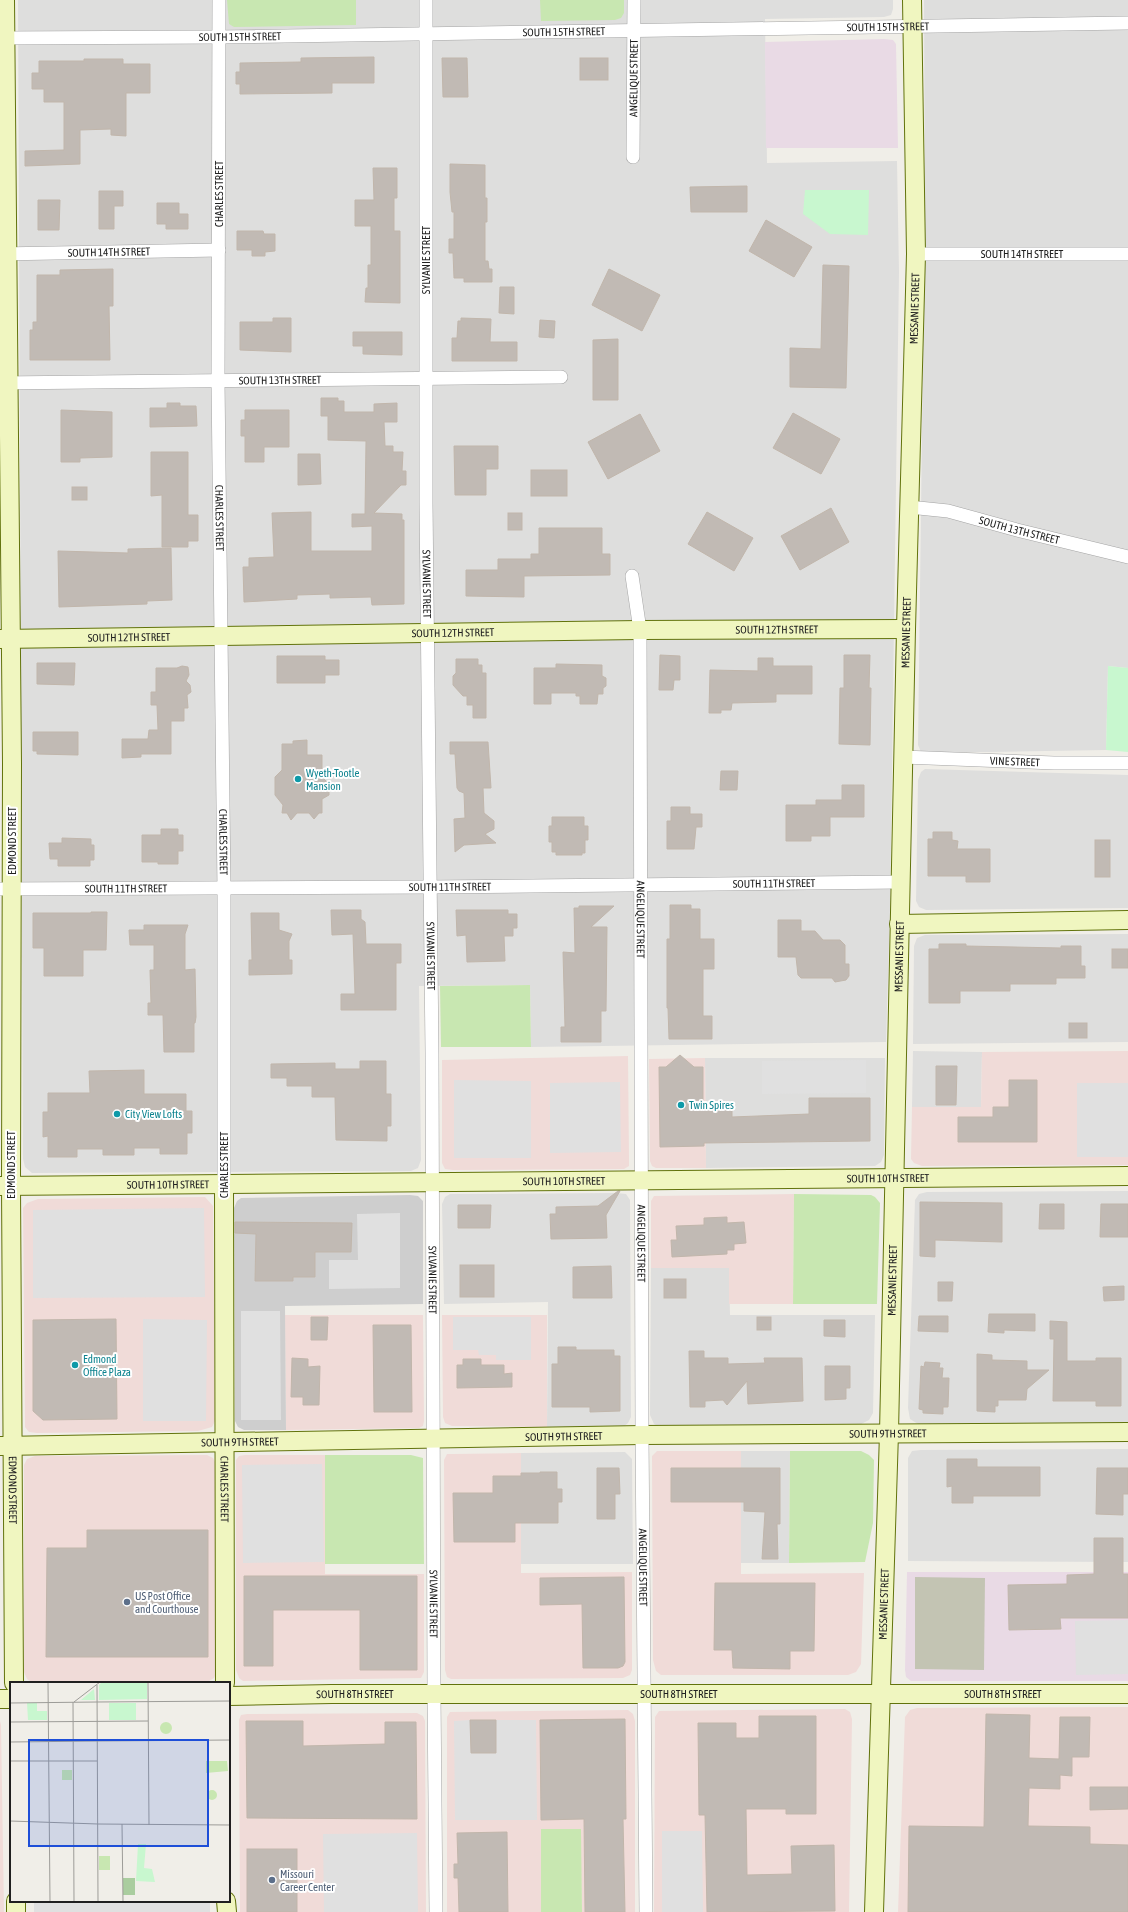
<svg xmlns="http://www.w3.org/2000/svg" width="1128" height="1912" viewBox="0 0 1128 1912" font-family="'Asap Condensed',sans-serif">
<rect width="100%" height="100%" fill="#f0eee8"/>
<!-- residential -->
<g fill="#dededd">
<path d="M18 0H893V9L891 15 884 17 765 19 767 163 897 161 899 272 890 910 886 1042 531 1047 530 985 419 986 421 1160 418 1168 411 1171 32 1173 25 1167 23 1159Z"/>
<path d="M924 0H1128V668L1108 666 1106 750 928 753 921 752 918 745 925 200Z"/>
<path d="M925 769 1128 775V908L926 910 919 907 916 901 918 780 921 772Z"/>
<path d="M1128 934V1042L913 1044 914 946 917 938 925 935Z"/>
<path d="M913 1051 982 1052 981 1108 912 1107Z"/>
<path d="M705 1058H885L884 1155 881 1162 875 1166 706 1168Z"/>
<path d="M1128 1191V1425L918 1424 910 1419 908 1408 915 1200 919 1194 927 1192Z"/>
<path d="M617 1193 626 1194 630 1200 631 1417 628 1423 623 1427H547L548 1302 444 1304 442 1204 445 1197 450 1194Z"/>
<path d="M651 1268H729L730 1315H875L873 1413 869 1420 861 1424 660 1427 654 1424 650 1415Z"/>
<path d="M1128 1449V1562L908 1561V1458L912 1451 921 1450Z"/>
<path d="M741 1451H790L789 1563H741Z"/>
<path d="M625 1452 632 1459 633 1564H521V1453Z"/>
</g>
<!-- commercial -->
<g fill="#f0dbd8">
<path d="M1128 1051V1165L922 1166 914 1163 911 1159 912 1107H981L982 1052Z"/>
<path d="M628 1056 629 1158V1166L624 1169 453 1170 445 1169 442 1163V1060Z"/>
<path d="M705 1058 706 1168H656L652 1166 650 1161 649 1059Z"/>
<path d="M794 1194 793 1304H729V1268H651V1201L654 1196Z"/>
<path d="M205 1197 213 1206 215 1421 212 1427 198 1431 37 1433 29 1432 25 1427V1422L23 1208 27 1203 38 1199Z"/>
<path d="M285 1315H423L424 1421 423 1426 419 1428 286 1430Z"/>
<path d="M442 1315H547V1427L452 1426 445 1423 443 1417Z"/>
<path d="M657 1451H741V1574L864 1573 861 1664 856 1672 848 1675H661L656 1671 653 1660 652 1456Z"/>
<path d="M521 1453V1573L632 1572V1670L630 1675 623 1678 451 1679 447 1677 445 1670 444 1460 447 1454H453Z"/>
<path d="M207 1455 213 1458 216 1464 218 1670 214 1678 209 1681H198L33 1683 27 1679 24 1672V1465L27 1459 35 1456Z"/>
<path d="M245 1455H325V1574H424V1672L421 1678 243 1681 239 1678 236 1670V1460L239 1456Z"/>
<path d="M1128 1707V1912H898L905 1717 910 1710 917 1708Z"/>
<path d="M845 1709 850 1712 852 1719 849 1912H654L655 1717 659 1711Z"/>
<path d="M628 1710 633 1714 635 1721V1912H582L580 1829H541V1912H447V1717L450 1712Z"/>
<path d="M417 1713 423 1716 425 1721 426 1912H240L239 1720 241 1715 247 1714Z"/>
<path d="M0 1721 1 1725 4 1912H0Z"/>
</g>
<!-- industrial -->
<g fill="#e9dae5">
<path d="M884 39 893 40 896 44 898 148H766L765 42Z"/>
<path d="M907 1572H1128V1681H911L906 1677 905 1670Z"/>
</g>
<!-- religious -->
<path fill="#cecece" d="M410 1195 418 1196 423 1201V1304L285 1306 286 1430H244L238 1427 235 1421 234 1208 237 1201 241 1198Z"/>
<!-- construction -->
<path fill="#c3c4b3" d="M915 1577 985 1578 984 1670 915 1669Z"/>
<!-- grass -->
<g fill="#c8e7b1">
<path d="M227 0H356V25L234 27 229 24Z"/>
<path d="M540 0H624V13L621 18 615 20 541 21Z"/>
<path d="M530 985 531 1047H441L440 986Z"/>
<path d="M794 1194 871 1195 875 1197 880 1203 877 1304H793Z"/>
<path d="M790 1451H861L869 1455 874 1460 873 1523 865 1562 789 1563Z"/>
<path d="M325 1455H411L423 1458 424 1564H325Z"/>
<path d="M541 1829H581L582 1912H541Z"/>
</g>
<!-- park -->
<g fill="#c8f7cf">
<path d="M805 190H869L868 235 830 234 803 214Z"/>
<path d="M1108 666 1128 668V752L1106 750Z"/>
</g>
<!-- parking -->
<g fill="#e0e0e0">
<path d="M866 1060V1093L762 1094V1061Z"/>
<path d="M454 1080 531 1081V1158H454Z"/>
<path d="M620 1082 621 1152 550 1153V1083Z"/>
<rect x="1077" y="1083" width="51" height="74"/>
<path d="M204 1208 205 1297 33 1298V1210Z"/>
<path d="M400 1213V1288L329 1289V1260H358L357 1214Z"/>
<path d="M241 1311H280L281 1420H241Z"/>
<path d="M453 1317H531V1360H496V1355H479L478 1350H453Z"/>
<path d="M143 1319 207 1320 206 1421H143Z"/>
<path d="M322 1464 324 1562 243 1563 242 1465Z"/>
<path d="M1128 1620V1674L1076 1675 1075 1621Z"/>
<path d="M470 1720 471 1753H496V1720H536L537 1820H455L454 1721Z"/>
<path d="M662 1831H702L703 1912H662Z"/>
<path d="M417 1833 418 1912H324L323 1834Z"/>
<rect x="34" y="1901" width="176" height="11"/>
</g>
<!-- building -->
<g fill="#c1bab4" stroke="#c1b6ab">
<path d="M374 57V83H332V93L240 94V84H236V72H240V63L301 62V58Z"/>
<path d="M442 58H467L468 97H443Z"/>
<rect x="580" y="58" width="28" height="22"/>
<path d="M84 59H123V64H150V93H126V136L111 135V129L80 130V164L25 166V151L64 150V102H44V89H32V73H39V61H84Z"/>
<path d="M450 164 485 165V198H487V222H485V261H488L489 269H492V282H464V278H454L453 253H449V239H454V212H452L450 192Z"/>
<path d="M373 168H397V198H394V231H400V303L365 302 366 288H368V265H371V226H355V200H374Z"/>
<path d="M747 186V212H691L690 187Z"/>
<path d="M99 191H123V206H114V229H99Z"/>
<path d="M38 200H60L59 230H38Z"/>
<path d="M157 203H179V214H188V229H166V224H157Z"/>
<path d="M766 220 812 247 794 277 749 251Z"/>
<path d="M237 231H263L264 234H275V251L265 252V256H252V250H237Z"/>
<path d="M823 265 849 266 846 388 790 387V348L821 349Z"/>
<path d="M113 269V306H109L110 360H30V330H33V322H37V275H60V270Z"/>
<path d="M609 269 660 295 642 331 592 305Z"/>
<path d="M500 287H514V314L499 313Z"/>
<path d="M273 318H291V352L240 350V322H273Z"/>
<path d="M461 318 491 319 490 342H517V361H452V338H457L458 321H461Z"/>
<path d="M540 320 555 321 554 338 539 337Z"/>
<path d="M353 332H402V355L363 354V346H353Z"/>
<path d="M618 339V400H593V340Z"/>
<path d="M321 398H338V401H344V412H374V404L397 403V422H384L385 446H393V452H403L402 471H406V485H401L374 513 402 514V520H404V604L372 605 371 597 330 598V594L297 595V599L244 602 243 567H249V558L274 557 272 513 311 512V551H372V526L352 527V514H365L366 441 328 440V416H321Z"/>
<path d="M167 403H180V406H196L197 426 150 427V408H167Z"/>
<path d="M61 410 112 412V457L80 458V462H61Z"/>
<path d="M245 410H289V447H264V462H245V436H241V420H245Z"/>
<path d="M793 413 840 439 821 474 773 448Z"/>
<path d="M640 414 660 451 608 479 588 442Z"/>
<path d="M454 446H498V469H486V495H455Z"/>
<path d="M151 452H188V515H198V541H188V547H162V495L151 496Z"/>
<path d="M298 454H320L321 484 298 485Z"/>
<rect x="531" y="470" width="36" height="26"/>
<rect x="72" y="487" width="15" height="13"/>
<path d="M831 508 849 542 800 570 781 536Z"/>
<path d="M707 512 753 538 734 571 688 544Z"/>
<rect x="508" y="513" width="14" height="17"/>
<path d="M539 528H602V554H610V575L524 576V597L466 596V570H498V559H531V554H539Z"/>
<path d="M171 548 172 600 147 601V604L59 607 58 551 128 553V549Z"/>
<path d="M660 655 680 656V680H674L673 690H659Z"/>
<path d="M844 655H870L869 688H871L870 745 839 744 840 688H844Z"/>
<path d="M277 656H325V660H339V675H325V683H277Z"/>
<path d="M758 658H773V666H812V694H776V702L732 703 731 710H721V713H709L710 670 758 671Z"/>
<path d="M456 659H478V665H482V673H486V718H473V705H467V696H463L453 685V676L456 673Z"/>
<path d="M37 663H75L74 685 37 684Z"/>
<path d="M556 664 602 665V676L606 678V686L603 688V694H598L597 704H580V696H576V693H551V704H534V668H556Z"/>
<path d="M182 666 188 667 189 675 186 681 190 685 191 692 187 695 188 708H184V721H171V754H141V757L122 758V739H148L149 730H158L157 705H151V692H156V668H177Z"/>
<path d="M33 732H78V755L37 754V751H33Z"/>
<path d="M307 740V755H322V777L329 784V795L322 799V813H319L314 819 309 813H297L291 820 287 813H282L283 805 275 795V777L282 770V744H293V741Z"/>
<path d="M450 742H488L491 788H483L484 813 494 821V829L485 834 496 843 464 845 455 852 454 819 465 818 464 793 459 791 457 788 455 754H450Z"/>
<path d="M721 771H738L737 790H720Z"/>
<path d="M842 785H864V817H830V836H811V841H786V805H816V800H842Z"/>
<path d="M671 807H690V814H702V827H696L694 849H667V821H671Z"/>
<path d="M552 817H584V826H588V840H585V853H582V855H556V852H552V842H549V826H552Z"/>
<path d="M161 829H178V835H183V851H178V864H158V862H142V835H161Z"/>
<path d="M933 832H952V840L958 841 957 849H990V882H966V876H928V839H933Z"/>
<path d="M62 838 91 839V845H94V860H90V866H58V859H50L49 843H62Z"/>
<rect x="1095" y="840" width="15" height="37"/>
<path d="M670 905H691V909H700V939H714V969H703V1016H712V1039H669L668 1008H667V939H670Z"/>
<path d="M579 906H614L591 927H607L606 1011H601V1042H561V1027H565L563 952 575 953 574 908H579Z"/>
<path d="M331 910H361V919L365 922 366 944H401V963H396V1010H341V994H355L353 934 332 935Z"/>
<path d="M456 910H508V914H517V928H513V936H504L505 961 467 962 466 935 457 936Z"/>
<path d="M91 912H107L106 950H83V976H44V948H33V913H91Z"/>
<path d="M251 913H279V930L292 934 289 941V960H292V974L249 975V960H252Z"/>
<path d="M778 920H801V931H815L823 940H840L845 945V964H849V976L846 980 835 982 832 978H801L798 975 796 957H778Z"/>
<path d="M144 925H188L185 934V970L195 969 196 1017 195 1023H194V1052H164L163 1015H148V1003H151L150 970H154V945H130L129 930H144Z"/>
<path d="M939 944H966V946L1061 948V946H1081V966H1085V978H1056V984H1010V991H960V1003H929V949H939Z"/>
<rect x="1112" y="949" width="16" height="19"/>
<rect x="1069" y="1023" width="18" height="15"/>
<path d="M680 1055 694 1067H703V1105H732V1117L809 1114V1098H870V1141L704 1143V1146L660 1147 659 1067H666Z"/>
<path d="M360 1061H386V1094H391V1126H387V1141L336 1140 335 1097H312V1086H287V1078H271V1064L335 1063V1069H360Z"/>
<path d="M936 1066H957L956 1105H936Z"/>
<path d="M144 1070V1094H186V1111H192V1133H187V1154H160V1148H134V1155H103V1149H77V1157H48V1136L43 1137V1112H48V1093H90L89 1071Z"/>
<path d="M1009 1080H1037V1142H958V1117H993V1107H1009Z"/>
<path d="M618 1191H620L606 1215 607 1238 551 1239 550 1214H556V1207L598 1206Z"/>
<path d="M920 1202 1002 1203V1242L935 1240V1257L920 1256Z"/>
<path d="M1040 1204H1064V1229H1039Z"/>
<path d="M1101 1204H1128V1237H1100Z"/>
<path d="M458 1205H491L490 1228H458Z"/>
<path d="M727 1217V1223L744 1222 746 1243 734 1244V1250H727V1254L672 1257 671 1240H677L676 1226 704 1225V1218Z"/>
<path d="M235 1222 352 1223 351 1252H315V1277H293V1281H255L256 1234 235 1233Z"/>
<rect x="460" y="1265" width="34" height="32"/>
<path d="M611 1266 612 1298H573V1267Z"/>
<rect x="664" y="1279" width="22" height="19"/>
<path d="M938 1282H953L952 1301H938Z"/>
<path d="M1124 1286V1300L1104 1301 1103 1287Z"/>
<path d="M989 1314H1035V1331L1004 1330V1333L988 1332Z"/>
<path d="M919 1316H948V1332L918 1331Z"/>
<path d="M311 1317H328L327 1340H311Z"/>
<rect x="757" y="1317" width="14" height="13"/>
<path d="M116 1319 117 1419 43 1420 33 1411V1320Z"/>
<path d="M824 1320H845V1337L824 1336Z"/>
<path d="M1050 1321 1067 1322V1361H1096V1358H1121V1406H1096V1401H1053L1054 1339H1050Z"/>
<path d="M373 1325H411L412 1412H374Z"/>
<path d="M558 1347H576V1350H614V1356H620V1411L590 1412V1407H552V1364H558Z"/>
<path d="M689 1351H704V1358H728V1364L765 1363 764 1358H802L803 1401 748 1404 747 1381 727 1405 723 1400 705 1401V1407H690Z"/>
<path d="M977 1354 992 1355V1360L1027 1361V1370H1049L1027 1389 1026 1400H998V1406H995V1412L977 1411Z"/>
<path d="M292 1358 308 1359V1367L320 1366 319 1405H303V1397H291Z"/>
<path d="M463 1359H481V1365H504V1374L512 1373V1387L457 1388V1365H463Z"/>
<path d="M925 1362 940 1363 939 1368H943L942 1378H949L948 1407H943V1414L923 1413V1410L919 1409 921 1366 924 1367Z"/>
<path d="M825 1366H850V1388H846V1399L825 1400Z"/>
<path d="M947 1459H977V1467H1040V1496H973V1503H952V1486L947 1487Z"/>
<path d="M597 1468H619L620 1494H615V1519H597Z"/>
<path d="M671 1468H780V1524H777L778 1559H762L765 1512 744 1511V1502H671Z"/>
<path d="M1097 1468H1128V1494H1123V1515L1096 1514Z"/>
<path d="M540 1472H557V1489H562V1502H558V1523H515V1542H454L453 1493H493V1476H521V1473H540Z"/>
<path d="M87 1530H208V1657H46L47 1548H87Z"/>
<path d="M1094 1538H1123V1574H1128V1618H1060L1061 1629 1009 1630 1008 1585 1067 1584V1575L1094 1574Z"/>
<path d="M244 1576H417V1670H360V1610H273V1666H244Z"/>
<path d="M624 1577 625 1662 623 1666 618 1668H583L582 1604 540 1605V1578Z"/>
<path d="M715 1583H815L814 1651H790V1669L733 1668 732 1650H714Z"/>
<path d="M986 1714 1030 1715 1029 1758 1059 1759 1060 1717H1090L1089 1757H1072V1776L1060 1775V1789L1029 1788 1028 1826 1090 1827V1844L1128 1845V1912H908L909 1826 984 1827Z"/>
<path d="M759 1716H816V1814H786V1809H746L747 1875 792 1874 791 1846 834 1845 835 1911 707 1912 705 1815H699L698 1723H736V1738H759Z"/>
<path d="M625 1719 626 1819H623L625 1912H585L584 1819 541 1820 540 1720Z"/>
<path d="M470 1720H496V1753H471Z"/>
<path d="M246 1721H303V1746L385 1744V1722H416L417 1819 247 1818Z"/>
<path d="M1090 1787H1128V1809L1090 1810Z"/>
<path d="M507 1832 508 1912H459L458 1878H454V1864H458L457 1833Z"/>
<rect x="247" y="1849" width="50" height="63"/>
</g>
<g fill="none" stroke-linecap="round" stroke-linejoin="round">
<defs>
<g id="street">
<path id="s1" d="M219 0 218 381 224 889V1184"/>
<path id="s2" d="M426 0V503L432 1053 434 1694 436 1912"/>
<path id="s3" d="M0 38 219 37 1128 23"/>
<path id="s4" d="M633 157 634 0"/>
<path id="s5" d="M0 254 219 250"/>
<path id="s6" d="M916 254H1128"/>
<path id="s7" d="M0 383 561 377"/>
<path id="s8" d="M909 507 948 511 1017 530 1128 557"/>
<path id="s9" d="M632 576 640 630 642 1435 646 1912"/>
<path id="s10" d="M903 757 1054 763H1128"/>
<path id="s11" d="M0 889 431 887 900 882"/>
</g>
<g id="secondary">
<path id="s12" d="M5 0 12 763 11 1186 14 1683"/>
<path id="s13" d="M0 639 640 630 906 629"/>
<path d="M899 924 1128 920"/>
<path id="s14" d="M224 1184 225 1683"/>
<path id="s15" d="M0 1186 1128 1176"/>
<path id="s16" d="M1 1446 642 1435 1128 1432"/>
<path id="s17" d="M229 1696 332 1694H1128"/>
<path d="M0 1699H11"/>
<path d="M16 1901V1912"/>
<path d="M226 1901 227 1912"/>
<path id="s18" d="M874 1912 889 1433 906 629 916 254 912 0"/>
</g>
</defs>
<!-- street casing -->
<use href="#street" stroke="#a4a4a4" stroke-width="14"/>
<!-- secondary casing -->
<use href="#secondary" stroke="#62730c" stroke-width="20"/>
<!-- street -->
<use href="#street" stroke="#fff" stroke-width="13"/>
<!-- secondary -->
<use href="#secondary" stroke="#f0f6c0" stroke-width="18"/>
</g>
<!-- markers -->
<g fill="#0f9aa8" stroke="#fff" stroke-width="1.5">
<circle cx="298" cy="779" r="4"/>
<circle cx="681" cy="1105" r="4"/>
<circle cx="117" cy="1114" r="4"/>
<circle cx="75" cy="1365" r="4"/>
</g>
<g fill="#5c6f8a" stroke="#fff" stroke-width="1.5">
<circle cx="127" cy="1602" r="4"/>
<circle cx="272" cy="1880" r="4"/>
</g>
<g text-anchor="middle" stroke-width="4" stroke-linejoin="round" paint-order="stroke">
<!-- street labels -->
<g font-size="11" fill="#202020" stroke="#fff">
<text dy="4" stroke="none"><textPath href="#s3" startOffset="888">SOUTH 15TH STREET</textPath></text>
<text dy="4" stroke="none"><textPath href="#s3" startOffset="564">SOUTH 15TH STREET</textPath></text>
<text dy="4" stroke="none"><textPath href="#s3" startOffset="240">SOUTH 15TH STREET</textPath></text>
<text dy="4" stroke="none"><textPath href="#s4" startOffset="79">ANGELIQUE STREET</textPath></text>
<text transform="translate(219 194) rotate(-90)" y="4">CHARLES STREET</text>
<text dy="4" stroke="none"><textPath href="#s5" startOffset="109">SOUTH 14TH STREET</textPath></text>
<text dy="4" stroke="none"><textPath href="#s6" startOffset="106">SOUTH 14TH STREET</textPath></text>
<text transform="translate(426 260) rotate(-90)" y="4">SYLVANIE STREET</text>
<text dy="4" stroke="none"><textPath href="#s18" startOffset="1604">MESSANIE STREET</textPath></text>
<text dy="4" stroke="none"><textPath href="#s7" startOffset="280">SOUTH 13TH STREET</textPath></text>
<text dy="4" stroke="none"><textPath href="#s1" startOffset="518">CHARLES STREET</textPath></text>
<text dy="4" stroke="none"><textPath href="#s8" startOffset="113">SOUTH 13TH STREET</textPath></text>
<text dy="4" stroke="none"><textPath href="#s2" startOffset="584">SYLVANIE STREET</textPath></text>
<text dy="4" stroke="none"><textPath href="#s13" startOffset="777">SOUTH 12TH STREET</textPath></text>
<text dy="4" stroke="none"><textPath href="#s13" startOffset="453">SOUTH 12TH STREET</textPath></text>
<text dy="4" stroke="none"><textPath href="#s18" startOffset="1280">MESSANIE STREET</textPath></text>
<text dy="4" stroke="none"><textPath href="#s13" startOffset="129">SOUTH 12TH STREET</textPath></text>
<text dy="4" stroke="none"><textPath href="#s10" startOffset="112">VINE STREET</textPath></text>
<text transform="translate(12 841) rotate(-90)" y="4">EDMOND STREET</text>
<text dy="4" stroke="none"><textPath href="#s1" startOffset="842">CHARLES STREET</textPath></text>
<text dy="4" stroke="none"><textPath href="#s11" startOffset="774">SOUTH 11TH STREET</textPath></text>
<text dy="4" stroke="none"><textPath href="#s11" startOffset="450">SOUTH 11TH STREET</textPath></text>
<text dy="4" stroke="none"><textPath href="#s11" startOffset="126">SOUTH 11TH STREET</textPath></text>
<text dy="4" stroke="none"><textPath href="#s9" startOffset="344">ANGELIQUE STREET</textPath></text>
<text dy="4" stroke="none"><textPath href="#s2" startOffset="956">SYLVANIE STREET</textPath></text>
<text dy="4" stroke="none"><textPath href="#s18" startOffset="956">MESSANIE STREET</textPath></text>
<text transform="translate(11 1165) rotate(-90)" y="4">EDMOND STREET</text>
<text transform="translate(224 1165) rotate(-90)" y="4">CHARLES STREET</text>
<text dy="4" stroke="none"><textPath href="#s15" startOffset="888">SOUTH 10TH STREET</textPath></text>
<text dy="4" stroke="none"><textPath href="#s15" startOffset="564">SOUTH 10TH STREET</textPath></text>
<text dy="4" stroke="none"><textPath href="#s15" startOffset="168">SOUTH 10TH STREET</textPath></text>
<text dy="4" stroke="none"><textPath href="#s9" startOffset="668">ANGELIQUE STREET</textPath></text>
<text dy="4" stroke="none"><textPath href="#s2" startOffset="1280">SYLVANIE STREET</textPath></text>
<text dy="4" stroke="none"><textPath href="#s18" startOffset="632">MESSANIE STREET</textPath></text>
<text dy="4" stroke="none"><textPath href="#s16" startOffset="887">SOUTH 9TH STREET</textPath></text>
<text dy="4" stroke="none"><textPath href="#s16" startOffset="563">SOUTH 9TH STREET</textPath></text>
<text dy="4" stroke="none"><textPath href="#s16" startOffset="239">SOUTH 9TH STREET</textPath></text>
<text dy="4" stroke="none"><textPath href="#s12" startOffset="1490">EDMOND STREET</textPath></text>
<text dy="4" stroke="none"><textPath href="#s14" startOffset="305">CHARLES STREET</textPath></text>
<text dy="4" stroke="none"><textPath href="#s9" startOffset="992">ANGELIQUE STREET</textPath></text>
<text dy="4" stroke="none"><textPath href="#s2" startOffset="1604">SYLVANIE STREET</textPath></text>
<text dy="4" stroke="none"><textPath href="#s18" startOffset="308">MESSANIE STREET</textPath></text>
<text dy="4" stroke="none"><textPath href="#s17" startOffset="126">SOUTH 8TH STREET</textPath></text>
<text dy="4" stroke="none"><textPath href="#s17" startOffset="450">SOUTH 8TH STREET</textPath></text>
<text dy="4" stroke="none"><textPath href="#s17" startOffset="774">SOUTH 8TH STREET</textPath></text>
</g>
<!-- culture labels -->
<g font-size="11" fill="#0d838f" stroke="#fff" text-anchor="start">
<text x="306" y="777">Wyeth-Tootle<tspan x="306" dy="13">Mansion</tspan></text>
<text x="689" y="1109">Twin Spires</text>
<text x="125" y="1118">City View Lofts</text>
<text x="83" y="1363">Edmond<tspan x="83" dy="13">Office Plaza</tspan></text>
</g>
<!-- service labels -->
<g font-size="11" fill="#4e5e75" stroke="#fff" text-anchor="start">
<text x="135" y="1600">US Post Office<tspan x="135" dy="13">and Courthouse</tspan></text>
<text x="280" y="1878">Missouri<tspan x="280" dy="13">Career Center</tspan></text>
</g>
</g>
<!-- overview -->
<g transform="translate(10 1682)">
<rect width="220" height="220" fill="#f0eee8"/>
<path d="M150 46a6 6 0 1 1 12 0a6 6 0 1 1-12 0ZM217 79 218 89 196 91V79ZM52 88H62V98H52ZM197 113a5 5 0 1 1 10 0a5 5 0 1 1-10 0ZM89 174H100V188H89Z" fill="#c8e7b1"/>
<path d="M113 196H125V213H113Z" fill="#aacd9f"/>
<path d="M92 0H137V17L89 18V3ZM84 7 85 18H71ZM17 21H27V29H37V38H18ZM99 21H126V38H99ZM128 162H136L134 186 142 187 145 200 126 199Z" fill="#c8f7cf"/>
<path fill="none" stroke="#9d9c98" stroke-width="1" d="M38 0 40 220M138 0 139 143M87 3 88 220M63 20 64 220M64 20 90 0M87 20 220 19M0 21 87 20M0 40 138 39M87 59 220 58M0 60 87 59M0 79H87M0 139 88 142M88 142 220 143M112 142 113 220"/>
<path fill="#1d4ed8" fill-opacity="0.15" stroke="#1d4ed8" stroke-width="2" d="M19 58H198V164H19Z"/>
<rect width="220" height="220" fill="none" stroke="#202020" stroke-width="2"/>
</g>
</svg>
